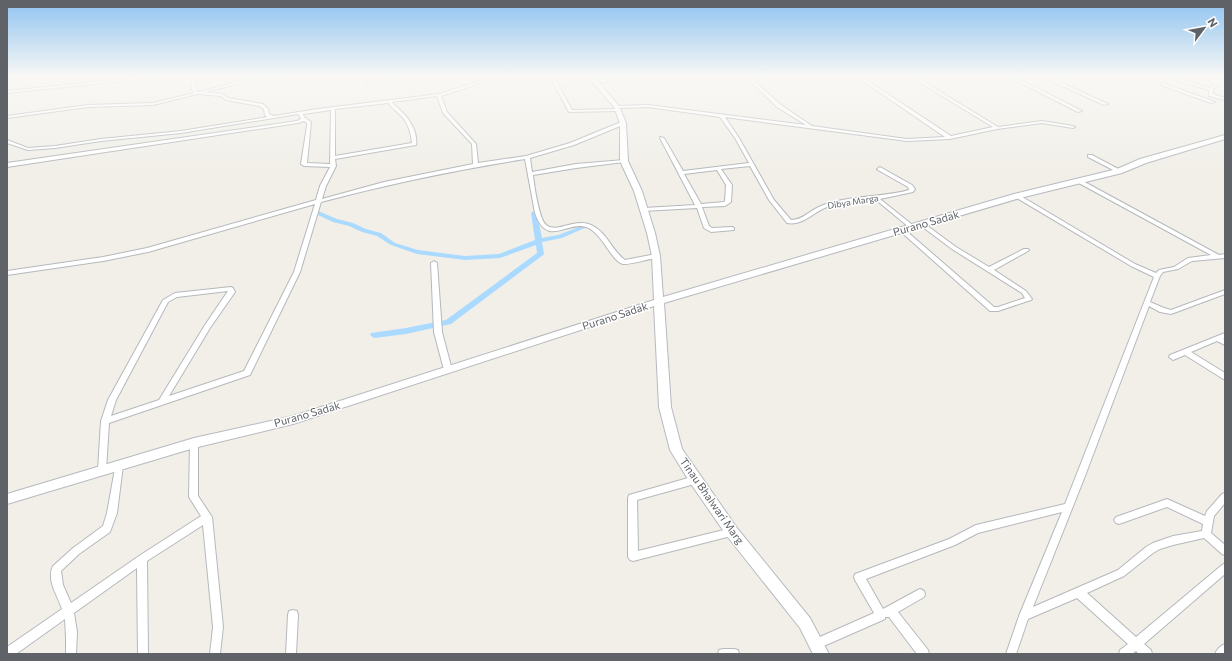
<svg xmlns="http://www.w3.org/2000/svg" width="1232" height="661" viewBox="0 0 1232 661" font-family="Commissioner,sans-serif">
<rect width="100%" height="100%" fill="#f1efe8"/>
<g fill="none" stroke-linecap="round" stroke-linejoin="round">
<!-- canal -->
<path fill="#aadaff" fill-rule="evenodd" d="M318 211 337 219 353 223 366 229 381 233 395 243 418 250 465 256 499 254 535 240 531 213 534 211 537 213 542 238 558 235 582 226H586L587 227 562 238 542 242 544 254 543 255 451 324 406 334 374 338 370 335 371 333 406 328 446 320 537 253 536 245 500 258 465 260 417 254 391 245 377 236 362 232 349 226 333 222 316 214 315 213Z"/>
<defs>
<g id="street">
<path d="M7 77H14L7 79Z"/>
<path d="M143 77H161L7 93V91Z"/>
<path d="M191 77H195L196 90 198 92 254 78 289 77 254 80 205 92 222 94 228 98 263 104 268 109 269 114 274 116 318 109 439 94 493 77H500L441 96 447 112 476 144 478 163 526 156 570 143 621 122H625V124L574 145 530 158 532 172 576 164 624 160 626 161 624 162 576 168 533 175C534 185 539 219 546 225 551 229 559 228 564 226 573 224 582 221 591 225 607 232 612 251 625 260L656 254 659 256 656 258C649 259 628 265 623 264 611 261 602 232 586 227 567 221 547 248 535 213L525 159C456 170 388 184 321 202L300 272 250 375 109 423 106 470 105 472 102 474 99 472 98 470 101 421 108 400 163 300 175 293 231 287 233 288 235 292 210 328 169 396 244 371 294 272 315 204 148 252 103 261 7 275V271L103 257 147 248 316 200 320 186 330 167 304 166 301 164 307 126V123L304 121 298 123 7 167V163L297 121 301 119 298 114 181 133 101 141 55 148 28 150 7 143V140L28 148 55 146 101 139 181 131 268 117 265 116 264 109 259 106 226 100 221 96 197 94 153 105 88 107 7 118V116L88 105 153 103 194 93 192 90ZM437 96 443 113 472 144 473 164 384 182 322 199 326 186 336 166 335 159 416 145C418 133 410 119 401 111 398 108 395 106 392 102ZM388 103C391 107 394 109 398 113 407 120 411 132 412 143L335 156V109ZM331 110 330 164 307 163 311 122 304 117 303 114ZM228 291 205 325 159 400 111 416 116 400 168 302 177 297Z"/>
<path d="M385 77H393L366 84 364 83Z"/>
<path d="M550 77H554L572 110 617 109 619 110 617 111 569 112Z"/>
<path d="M627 77H643L595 83 593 82 595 81Z"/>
<path d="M757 77H766L754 81 781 105 812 126 907 139 945 137 857 77H862L951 136 993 127 911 77H916L998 127 1042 121 1073 126 1075 127 1073 128 1042 123 997 129 950 139 907 141 725 117 739 138 774 200 791 220C803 220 810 210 821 206 849 195 880 198 909 190L908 187 878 170 877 169 880 167 912 185 915 189 913 192 880 199 915 227 912 229 910 228 875 199C859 201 843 202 827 207 813 212 803 226 787 223L769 200 750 166 721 169 732 185 731 202 725 206 702 207 709 226 712 228 732 227 734 228V230L711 232 704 228 697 208 642 211 641 210 644 208 695 205 660 138V137L664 138 683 171 749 163 735 138 720 117 648 107 617 108 615 107V106L648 105 806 125 777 107 749 80ZM717 170 726 185 725 201 724 202 701 204 684 174Z"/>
<path d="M1009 77H1015L1082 111 1078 112Z"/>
<path d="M1043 77H1049L1108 104 1104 105Z"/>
<path d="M1166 77H1174L1210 88 1216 82 1200 77H1207L1218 80 1221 77H1225L1213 89V94L1225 98V100L1209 96V90Z"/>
<path d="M1161 83H1163L1215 102 1211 103 1161 85Z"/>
<path d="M1088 155H1092L1122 171 1117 172 1088 157Z"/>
<path d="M1079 179 1219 255 1225 254V258L1192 261 1178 269 1163 272 1160 276 1150 302 1164 308 1171 310 1225 290V294L1171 314 1160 312 1149 306 1085 476 1033 607 1118 570 1146 547 1153 543 1173 536 1202 531 1203 524 1167 507 1119 524 1116 523 1114 520 1116 517 1167 499 1205 516 1207 511 1222 494 1225 493V503L1214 516 1211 533 1225 545V555L1222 554 1204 538 1173 545 1160 549 1153 553 1124 576 1087 593 1136 637 1222 565 1225 563V574L1144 644 1151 650 1152 654H1139L1136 651 1132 654H1119L1120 650 1128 644 1077 598 1028 619 1016 654H1006L1019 616 1062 512 978 533 955 545 866 579 883 609 916 591 920 589 924 591 925 594 924 597 898 612 928 650 929 654H917L889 617H885V619L817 649 813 648 812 644 813 640 874 613 855 580 854 577 855 574 949 539 976 525 1065 504 1154 277 1131 266 1015 197V195H1019L1135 264 1156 273 1159 270 1174 267 1188 258 1211 255 1077 182 1076 181Z"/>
<path d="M922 222 956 247 989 267 1024 249H1028L1029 250 1028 251 994 270 1026 291 1032 299 1031 300 998 311H990L900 231V229H904L994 307H998L1025 298 1022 293 952 249 920 225V223Z"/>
<path d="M434 261 437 263 442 332 452 370 451 372H445L444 370 434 332 431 263Z"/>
<path d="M1225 333V338L1223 339 1225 340V345L1217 341 1191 352 1225 373V380L1185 355 1173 360 1169 357 1170 355Z"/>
<path d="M194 440 197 441 198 443V496L212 517 223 627 220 654H210L213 627 203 525 147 561 148 654H138L137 568 74 613 77 632 76 654H66V638L65 619 16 654H7V647L62 609C58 596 46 580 53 566L73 548 103 526 107 513 116 463 119 462 122 463 123 465 117 513 110 532 79 554 61 571 63 585 71 603 139 556 201 516 189 497 190 443 191 441Z"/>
<path d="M695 476 698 477 699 480 698 483 637 500 638 551 732 528 735 529 737 532 735 535 633 561 630 560 628 557V498L629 495Z"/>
<path d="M293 610 297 611 298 615 296 654H286L288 615 289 611Z"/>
<path d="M1225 644V654H1215C1217 649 1220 646 1225 644Z"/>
<path d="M723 649H734L738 650 739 654H718L719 650Z"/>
</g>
<path id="secondary" d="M588 77H594L619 106 626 123 628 161 642 191 655 233 660 256 663 297 1014 194 1117 169 1140 159 1225 135V139L1146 163 1122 173 1020 198 664 303 671 407 682 449 737 528 810 618 829 654H813L800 628 727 536 691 484 670 450 659 407 654 306 293 424 194 448 7 504V494L194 438 293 416 654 300 652 256 647 233 634 191 620 161V123L614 107Z"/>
</defs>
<!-- street casing -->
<use href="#street" stroke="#b5b8bc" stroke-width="2"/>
<!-- secondary casing -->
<use href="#secondary" stroke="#b6babf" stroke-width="2"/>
<!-- street -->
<use href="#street" fill="#fff" fill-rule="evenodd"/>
<!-- secondary -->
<use href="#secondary" fill="#fff" fill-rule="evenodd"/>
</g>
<!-- sky -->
<linearGradient id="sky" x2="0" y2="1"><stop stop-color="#8fc3f1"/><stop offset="0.45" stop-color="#f9f8f5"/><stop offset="1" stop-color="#f9f8f5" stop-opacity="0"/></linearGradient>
<rect width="1232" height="170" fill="url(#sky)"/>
<g text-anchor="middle" stroke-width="3" stroke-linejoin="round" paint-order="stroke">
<!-- far-street labels -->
<g font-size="9" fill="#5f6368" stroke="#fff">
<text transform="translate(853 202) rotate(-9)" y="3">Dibya Marga</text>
</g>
<!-- street labels -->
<g font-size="11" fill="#5f6368" stroke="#fff">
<text transform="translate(926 223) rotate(-16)" y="4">Purano Sadak</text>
<text transform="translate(615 316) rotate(-18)" y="4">Purano Sadak</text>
<text transform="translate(307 414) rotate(-16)" y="4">Purano Sadak</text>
<text transform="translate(712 501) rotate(55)" y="4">Tinau Bhalwari Marg</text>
</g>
</g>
<!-- border -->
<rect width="1232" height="661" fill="none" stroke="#5f6368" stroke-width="16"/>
<!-- north arrow -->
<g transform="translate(1204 28) rotate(58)" stroke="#ffffff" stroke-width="3" paint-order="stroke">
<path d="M0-3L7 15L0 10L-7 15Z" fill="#5f6368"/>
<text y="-6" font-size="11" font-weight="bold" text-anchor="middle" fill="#5f6368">N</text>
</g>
</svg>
